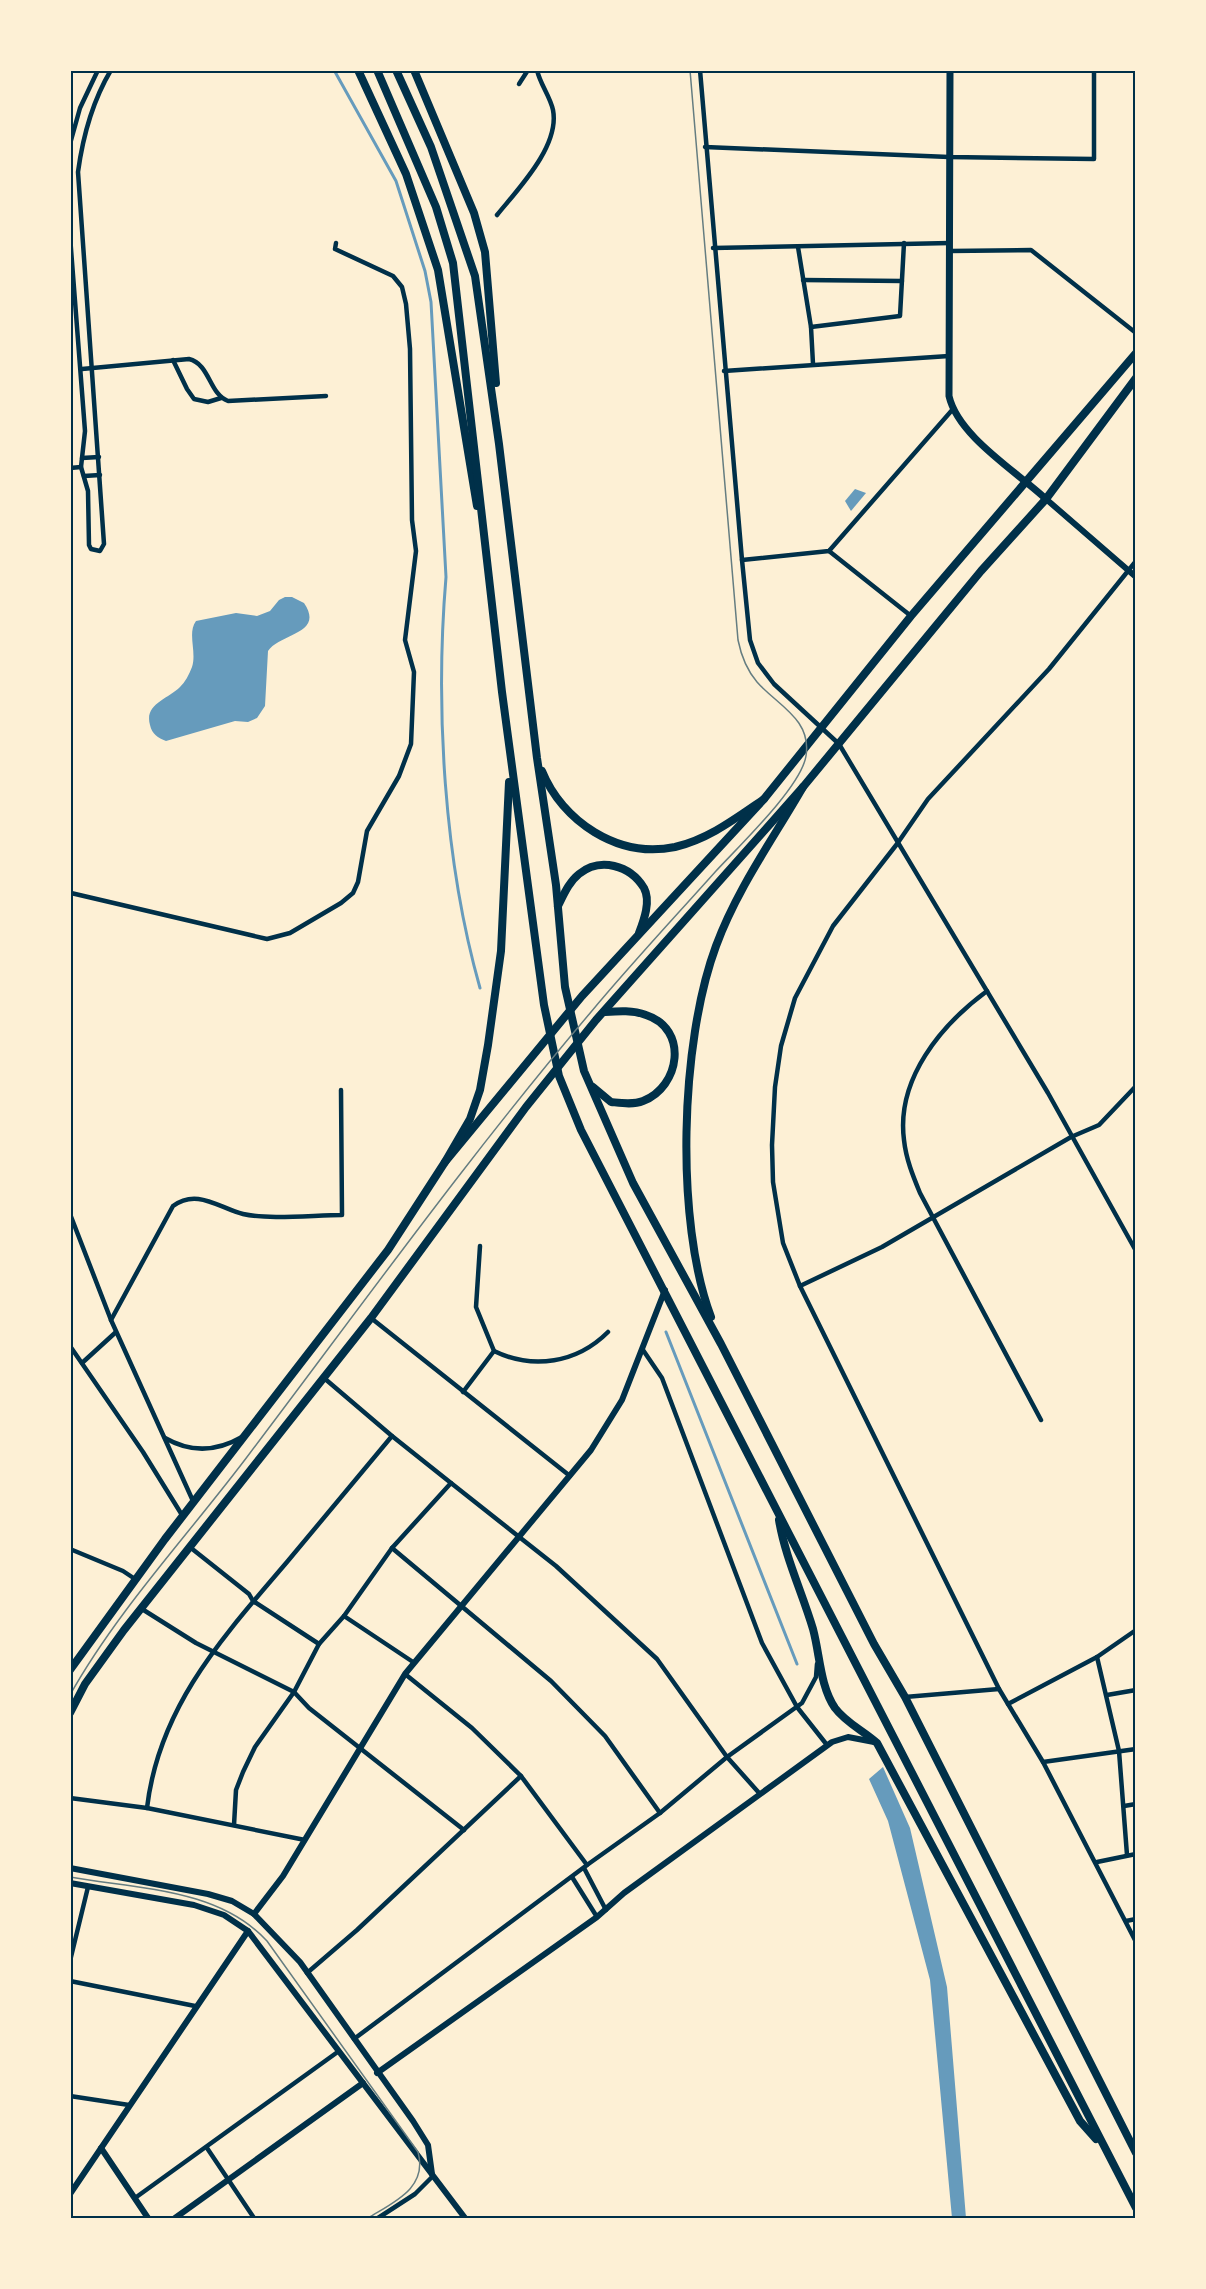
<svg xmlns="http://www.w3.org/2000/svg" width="1206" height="2289" viewBox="0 0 1206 2289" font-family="Jost,sans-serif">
<rect width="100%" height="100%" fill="#fdf0d5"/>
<!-- water -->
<g fill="#669bbc">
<path d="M855 489 866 493 851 511 845 501Z"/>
<path d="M285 597H292L304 603C325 634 280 633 268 651L265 706 257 718 248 722 235 721 166 741C158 738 152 734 150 725 144 704 168 699 180 687 185 682 189 675 192 667 197 652 187 633 196 621L236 613 257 616 270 611 279 600Z"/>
<path d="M883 1767 910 1828 947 1987 966 2218H952L930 1980 888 1821 869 1779Z"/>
</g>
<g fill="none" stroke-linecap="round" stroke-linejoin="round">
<!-- stream -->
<g stroke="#669bbc" stroke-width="3">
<path d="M334 70 396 181 425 271 431 302 446 577C435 708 444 861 480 988"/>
<path d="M666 1332 797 1664"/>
</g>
<!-- minor -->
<g stroke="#003049" stroke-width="4.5">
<path d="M700 70 742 560 750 640 758 663 774 684 839 744 1048 1093 1136 1251"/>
<path d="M519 84 528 70"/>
<path d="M70 144 80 108 98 70"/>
<path d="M705 147 949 157 1094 159V70"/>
<path d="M497 215C518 189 560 146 553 110 550 96 540 84 537 70"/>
<path d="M70 236 85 431 81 467 88 491 89 545 91 549 100 551 104 544 78 172C83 135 92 102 111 70"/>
<path d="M798 247 811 327"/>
<path d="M713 248 950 243"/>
<path d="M950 251 1031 250 1136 333"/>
<path d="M803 280 902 281"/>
<path d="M173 360 187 389 194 399 208 402 221 398"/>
<path d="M813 364 811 327 900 316 904 243"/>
<path d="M82 369 189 359C210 364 209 394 228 401L326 396"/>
<path d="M724 371 949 356"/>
<path d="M82 458 99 457"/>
<path d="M70 468 81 467"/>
<path d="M84 476 100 475"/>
<path d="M829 551 911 616"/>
<path d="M742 560 829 551 953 409"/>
<path d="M1136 561 1049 669 928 799 897 844 833 926 795 998 781 1046 775 1087 772 1145 773 1182 783 1243 800 1286 999 1689 1043 1762 1136 1942"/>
<path d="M70 790V908"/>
<path d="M71 893 267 939 290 933 341 903 353 893 358 882 367 831 399 776 411 744 414 672 405 640 416 551 412 520 410 349 406 304 402 287 393 276 335 249 336 243"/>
<path d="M987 991C941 1025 896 1079 904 1140 906 1159 913 1176 920 1193L1041 1420"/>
<path d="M70 1214 111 1320 193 1501"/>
<path d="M800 1286 882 1247 1071 1137 1099 1125 1136 1086"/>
<path d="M371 1318 570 1476"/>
<path d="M111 1320 173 1206C197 1188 219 1208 243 1214 269 1220 314 1215 342 1215L341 1090"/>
<path d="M70 1346 143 1452 182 1515"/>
<path d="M643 1350 662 1378 762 1643 797 1707 827 1745"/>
<path d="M494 1351C533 1370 577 1363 608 1332"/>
<path d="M82 1363 116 1332"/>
<path d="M324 1378 392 1436"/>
<path d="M463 1392 494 1351 476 1307 480 1246"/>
<path d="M165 1438C191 1453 216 1452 242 1437"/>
<path d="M191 1548 249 1594 253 1601 319 1644"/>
<path d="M392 1548 551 1681 605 1736 660 1813"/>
<path d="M70 1549 123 1571 135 1579"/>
<path d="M142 1609 196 1643 294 1692 309 1708 464 1830"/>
<path d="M344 1616 413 1662"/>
<path d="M1097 1657 1119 1751 1127 1855"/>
<path d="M405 1674 472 1728 521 1776"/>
<path d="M1107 1695 1136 1690"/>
<path d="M905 1697 999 1689"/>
<path d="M1008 1704 1097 1657 1136 1630"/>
<path d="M1043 1762 1136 1749"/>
<path d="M70 1798 147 1808 305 1840"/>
<path d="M1124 1806 1136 1804"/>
<path d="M147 1808C159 1706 223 1637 287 1562 322 1520 357 1478 392 1436L451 1483"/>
<path d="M234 1825 236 1790 243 1772 255 1747 294 1692 319 1644 344 1616 392 1548 451 1483 556 1566 657 1659 727 1757 760 1794"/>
<path d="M1097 1862 1136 1854"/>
<path d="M587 1865 660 1813 727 1757 802 1703 816 1677 817 1664"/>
<path d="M584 1868 606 1910"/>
<path d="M572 1877 597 1917"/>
<path d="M1126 1921 1136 1919"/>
<path d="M70 1961 88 1887"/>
<path d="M307 1973 357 1930 521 1776 587 1865 354 2039"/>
<path d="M70 1981 195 2006"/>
<path d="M70 2096 129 2105"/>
<path d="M207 2148 254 2218"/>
<path d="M135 2198 339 2051"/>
<path d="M378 2218 415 2194 433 2176"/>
</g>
<!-- tertiary -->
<g stroke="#003049" stroke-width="6">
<path d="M1046 499 1136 577"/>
<path d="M70 1868 208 1894 232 1901 254 1914 300 1962 413 2121 428 2145 432 2174"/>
<path d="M70 1883 194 1905 224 1915 248 1931 465 2218"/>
<path d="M254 1914 283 1876 405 1674 591 1450 622 1400 665 1290"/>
<path d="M377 2073 597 1917 624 1893 832 1742 848 1737 874 1742"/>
<path d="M101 2148 148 2218"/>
<path d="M70 2194 248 1931"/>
<path d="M175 2218 363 2083"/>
</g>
<!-- secondary -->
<path stroke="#003049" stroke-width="7" d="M950 70 949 396C958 436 1016 471 1046 499"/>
<!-- primary -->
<g stroke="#003049" stroke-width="8">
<path d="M70 1670 165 1539 388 1250 445 1162 582 996 764 799 911 616 1136 353"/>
<path d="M70 1713 85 1684 124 1630 371 1318 526 1107 596 1020 803 787 981 571 1046 499 1136 378"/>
</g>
<!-- trunk -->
<g stroke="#003049" stroke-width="8">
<path d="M358 70 406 174 438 270 477 506"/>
<path d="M377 70 436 207 453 263 502 692 544 1005 559 1076 581 1130 1136 2208"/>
<path d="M396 70 431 147 475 276 499 444 537 758 556 885 565 987 584 1071 633 1183 721 1344 874 1644 905 1697 1136 2153"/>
<path d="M414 70 474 213 485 252 496 383"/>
<path d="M542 771C562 821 618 859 675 847 709 839 736 818 764 799"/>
<path d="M558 906C564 894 569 882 579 874 600 857 630 865 644 888 651 901 644 920 639 933"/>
<path d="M593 1087 611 1102C621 1103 633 1105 643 1101 680 1087 689 1029 646 1015 633 1010 619 1011 605 1012"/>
<path d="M445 1162 470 1119 480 1090 488 1045 501 951 509 782"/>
<path d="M711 1317C675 1221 680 1043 716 946 737 889 773 839 803 787"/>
<path d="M779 1520C785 1557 802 1592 813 1629 820 1655 820 1686 835 1708 846 1723 864 1731 877 1743L1080 2121 1096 2139"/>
</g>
<!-- tram -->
<g stroke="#657d81" stroke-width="1.5">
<path d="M70 1695C118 1609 191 1532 250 1453 362 1305 471 1153 591 1012 631 964 674 918 716 871 739 846 801 787 806 756 812 719 777 705 757 682 746 669 741 655 738 640L690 70"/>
<path d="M70 1877C138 1889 218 1888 267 1941L418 2152C428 2188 394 2202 368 2218"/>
</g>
</g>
<!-- border -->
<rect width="1206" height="2289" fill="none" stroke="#fdf0d5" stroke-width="144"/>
<rect x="72" y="72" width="1062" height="2145" fill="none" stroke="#003049" stroke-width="2"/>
</svg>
